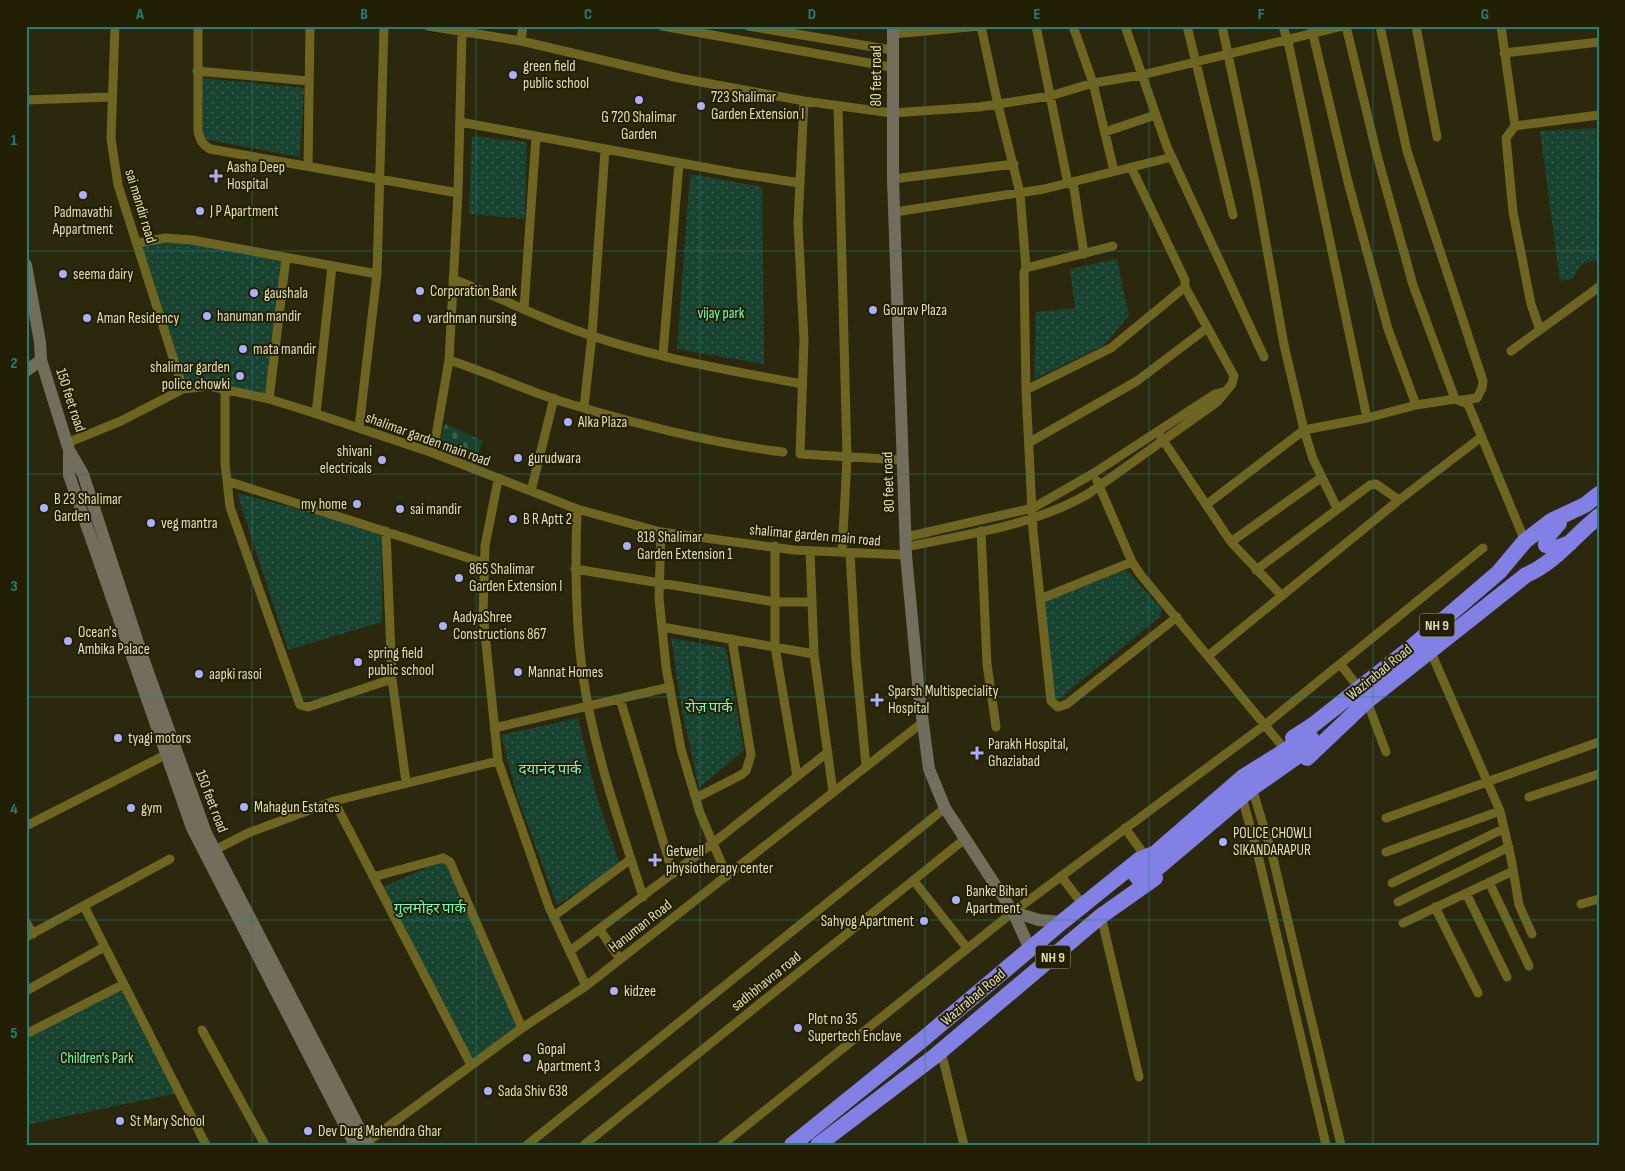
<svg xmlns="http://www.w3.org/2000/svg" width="1625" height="1171" viewBox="0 0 1625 1171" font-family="'Sofia Sans Condensed','Noto Sans Devanagari',sans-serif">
  <defs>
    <pattern id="cemetery-stones" width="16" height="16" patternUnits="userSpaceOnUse" patternTransform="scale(1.25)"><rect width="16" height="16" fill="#194331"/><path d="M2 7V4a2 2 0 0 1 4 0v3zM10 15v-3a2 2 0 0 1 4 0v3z" fill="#3a5e4d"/></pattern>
    <pattern id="park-dots" width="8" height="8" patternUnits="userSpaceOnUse" patternTransform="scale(1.25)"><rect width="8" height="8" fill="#194331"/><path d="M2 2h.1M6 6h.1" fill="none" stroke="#3a5e4d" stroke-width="1.8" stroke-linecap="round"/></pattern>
  </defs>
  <rect width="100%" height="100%" fill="#2c280d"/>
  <path fill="url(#cemetery-stones)" d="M445,424L483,441L473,466L436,452Z"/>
  <path fill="url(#park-dots)" d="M202,78L304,88L300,157L203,139Z
    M1599,128V260L1583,263L1572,279L1560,281L1540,131Z
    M472,136L527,142L525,219L469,214Z
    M690,174L762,187L764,364L677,349Z
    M165,238L286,258L269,399L234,391L183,389L138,243Z
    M1117,259L1129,316L1103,346L1034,379L1036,312L1075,308L1070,269Z
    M237,493L382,531V622L288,650Z
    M1127,570L1162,609L1160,617L1060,698L1048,699L1037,603Z
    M671,638L726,648L744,750L699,788L682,711Z
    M578,718L595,791L620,865L557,905L517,796L501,735Z
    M449,858L522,1028L471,1065L378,889Z
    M124,984L178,1093L26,1125V1035Z"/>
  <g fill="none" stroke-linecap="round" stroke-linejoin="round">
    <path stroke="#6d6521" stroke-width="9" d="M115,26L111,139L118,185L183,389
      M198,26V131C200,140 202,144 210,149L458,193
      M428,26L521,41L679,78L804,101L892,113L979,107L1050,96L1093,83L1142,75L1343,26
      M662,26L891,67
      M748,26L892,50
      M981,26L998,105L1020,193L1026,268
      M1036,26L1068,184
      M1073,26L1093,83L1114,171
      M1125,26L1167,147L1264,357
      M1187,26L1233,215
      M1222,26L1256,187L1284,345L1304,430L1313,459L1337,508
      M1283,26L1289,46L1367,418
      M1311,26L1348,182L1388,329L1416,405
      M1346,26L1377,155L1413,285L1455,399
      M1380,26L1407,151L1483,381L1482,388L1477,398L1462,400
      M1416,26L1437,137
      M1501,26L1515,126
      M893,34L980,26
      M521,41L523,26
      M1504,53L1599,42
      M197,71L309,81
      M26,100L111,97
      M804,101L798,223L804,340L800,454L903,460
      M838,106L847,458L842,553
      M460,122L735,173L800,183
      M1105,132L1155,115
      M308,165L310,26
      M893,179L1014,164
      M1073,182L1084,254
      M895,212L1044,189L1172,157
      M138,243L165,238L192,240L377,274
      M1113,246L1026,268L1024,272L1026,390L1033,531L1051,701L1058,707L1067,704L1177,617
      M453,279C490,293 525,311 562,325C638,355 722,369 802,384
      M524,309L536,136
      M1540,330L1531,304L1513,212L1506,138L1515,126L1599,115
      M1511,351L1599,287
      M663,354L679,163
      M449,360C486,372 523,389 560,401C632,423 708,443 783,452
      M225,389V463L230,507L300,705L308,707L392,679
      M1026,390L1111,348L1185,287V280L1131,167
      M269,399L286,258
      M584,407L592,335L605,150
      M316,414L332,266
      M359,428L377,274L384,26
      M1161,437L1231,542L1282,596
      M1030,442L1137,381L1207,328
      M67,443L121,421L183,389L209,386L269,399L314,413L433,453L577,509L661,532L794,550L906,555
      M433,453L449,360L458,193L462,32
      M498,480L485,546L483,614L498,761L549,907L586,986
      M227,481L484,563
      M1097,481L1132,562L1140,574L1283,747
      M531,491L554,398
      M1206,505L1304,430L1367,418L1416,405L1455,399L1468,404L1525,541
      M577,509C575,565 575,620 583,676C594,752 620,824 643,897
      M386,531L392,679L406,782
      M981,531L987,664L996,727
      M661,532L659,598L666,667L681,749L700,813L727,876
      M906,537L1033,508L1094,473L1215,394L1223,392
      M1231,542L1322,477
      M775,546V647L797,776
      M906,547C967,534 1033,526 1088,494L1217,402L1232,384L1234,376L1185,287
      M810,551L814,654L833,792
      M850,553L856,660L866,766
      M575,569L775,602H812
      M1256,570L1370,485L1376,484L1399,500
      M1040,599L1132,562
      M662,627L814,654
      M1430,650L1500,811L1511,858L1519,905L1532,934
      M1208,656L1399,500L1480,438
      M1341,665L1359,688
      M620,699L673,874
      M1367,701L1386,752
      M494,728L670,687
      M1252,788L1272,854L1341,1145
      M1242,797L1258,855L1326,1145
      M1529,797L1599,774
      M696,798L741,775L746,771L751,755L732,639
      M334,801L471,1065
      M1386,818L1599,742
      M26,826L171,752
      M1125,828L1146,857
      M211,852L248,833L334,801L498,761
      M1386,852L1500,811
      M1061,876L1083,905
      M373,877L443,858L450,862L522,1028
      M914,881L967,948
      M1489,882L1529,966
      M1392,883L1503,829
      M1466,893L1507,977
      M1398,902L1509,847
      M1581,904L1599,899
      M84,906L206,1145
      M1435,907L1478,993
      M554,916L631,859
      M1101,916L1139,1077
      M26,922L33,934
      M1403,923L1513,871
      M600,930L620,959
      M26,937L170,859
      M570,951L713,843L828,752
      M26,991L104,947
      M202,1030L265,1145
      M26,1034L124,984
      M941,1051L964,1145
      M367,1142L522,1028L586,986L923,722
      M527,1145L945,808
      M584,1145L966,838
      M722,1145L1013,912L1266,724L1483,548"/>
    <path stroke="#736d5c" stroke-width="12" d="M893,26V179L906,555L919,693L929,769L945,808L1013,912L1030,949
      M26,265L40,342L41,360L69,450L83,474L144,661L206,833L368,1145
      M26,371L41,360
      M69,452V475L192,828L355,1145
      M1013,912L1039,920L1062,922"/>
    <path stroke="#8280e5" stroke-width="16" d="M1559,523L1547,537L1546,545L1557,548L1570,543
      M1307,737L1311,738L1313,742L1309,748L1252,788L1147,877L1139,879L1135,874L1137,869L1243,777Z
      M1293,738L1313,725L1408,650L1499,572L1525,541L1551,521L1585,505L1599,494
      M1307,758L1367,701L1526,575C1556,562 1574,536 1599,516
      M792,1145L922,1040L1062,922L1139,860L1156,853
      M818,1145L935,1056L1101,916L1155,878"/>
  </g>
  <path fill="none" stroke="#248075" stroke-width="1" stroke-opacity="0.55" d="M252,26V1145M476,26V1145M700,26V1145M925,26V1145M1149,26V1145M1373,26V1145M26,251H1599M26,474H1599M26,697H1599M26,920H1599"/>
  <g fill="#acaffb" stroke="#221f04" stroke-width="2">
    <circle cx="513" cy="75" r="5"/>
    <circle cx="639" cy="100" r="5"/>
    <circle cx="701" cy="106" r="5"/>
    <path d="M213.5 168.5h5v5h5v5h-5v5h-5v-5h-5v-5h5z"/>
    <circle cx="83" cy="195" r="5"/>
    <circle cx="200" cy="211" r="5"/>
    <circle cx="63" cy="274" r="5"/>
    <circle cx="420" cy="291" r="5"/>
    <circle cx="254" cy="293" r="5"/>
    <circle cx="873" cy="310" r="5"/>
    <circle cx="207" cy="316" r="5"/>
    <circle cx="87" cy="318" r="5"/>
    <circle cx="417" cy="318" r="5"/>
    <circle cx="243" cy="349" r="5"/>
    <circle cx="240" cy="376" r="5"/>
    <circle cx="568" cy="422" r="5"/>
    <circle cx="518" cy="458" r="5"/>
    <circle cx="382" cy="460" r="5"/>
    <circle cx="357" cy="504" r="5"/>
    <circle cx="44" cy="508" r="5"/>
    <circle cx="400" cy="509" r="5"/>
    <circle cx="513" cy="519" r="5"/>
    <circle cx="151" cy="523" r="5"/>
    <circle cx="627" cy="546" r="5"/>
    <circle cx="459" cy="578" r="5"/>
    <circle cx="443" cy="626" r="5"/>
    <circle cx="68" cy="641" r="5"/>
    <circle cx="358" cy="662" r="5"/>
    <circle cx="518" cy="672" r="5"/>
    <circle cx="199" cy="674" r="5"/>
    <path d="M874.5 692.5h5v5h5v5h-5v5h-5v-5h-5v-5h5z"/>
    <circle cx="118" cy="738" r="5"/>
    <path d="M974.5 745.5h5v5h5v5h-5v5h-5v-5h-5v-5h5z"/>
    <circle cx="244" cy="807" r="5"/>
    <circle cx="131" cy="808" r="5"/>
    <circle cx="1223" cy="842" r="5"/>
    <path d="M652.5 852.5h5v5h5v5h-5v5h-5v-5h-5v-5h5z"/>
    <circle cx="956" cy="900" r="5"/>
    <circle cx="924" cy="921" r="5"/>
    <circle cx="614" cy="991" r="5"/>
    <circle cx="798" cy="1028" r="5"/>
    <circle cx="527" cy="1058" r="5"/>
    <circle cx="488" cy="1091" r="5"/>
    <circle cx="120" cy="1121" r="5"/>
    <circle cx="308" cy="1131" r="5"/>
  </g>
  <g text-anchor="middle" stroke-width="4" stroke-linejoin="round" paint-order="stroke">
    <g fill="#221f04" stroke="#aaa581" stroke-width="1">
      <rect x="1419.5" y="613.5" width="35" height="23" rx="4"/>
      <rect x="1035.5" y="945.5" width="35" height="23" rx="4"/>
    </g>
    <g font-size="14" font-weight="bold" fill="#e4dfb6">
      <text x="1437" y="630">NH 9</text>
      <text x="1053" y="962">NH 9</text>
    </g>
    <g font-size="15" fill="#e4dfb6" stroke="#221f04" text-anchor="start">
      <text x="523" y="71">green field<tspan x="523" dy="17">public school</tspan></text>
      <text x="711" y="102">723 Shalimar<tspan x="711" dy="17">Garden Extension I</tspan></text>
      <text x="639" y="122" text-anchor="middle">G 720 Shalimar<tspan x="639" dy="17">Garden</tspan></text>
      <text x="227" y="172">Aasha Deep<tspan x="227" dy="17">Hospital</tspan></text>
      <text x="210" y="216">J P Apartment</text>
      <text x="83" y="217" text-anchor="middle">Padmavathi<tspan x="83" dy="17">Appartment</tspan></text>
      <text x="73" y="279">seema dairy</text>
      <text x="430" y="296">Corporation Bank</text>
      <text x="264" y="298">gaushala</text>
      <text x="883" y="315">Gourav Plaza</text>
      <text x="217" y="321">hanuman mandir</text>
      <text x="97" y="323">Aman Residency</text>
      <text x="427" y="323">vardhman nursing</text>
      <text x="253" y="354">mata mandir</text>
      <text x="230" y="372" text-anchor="end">shalimar garden<tspan x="230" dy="17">police chowki</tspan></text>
      <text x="578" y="427">Alka Plaza</text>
      <text x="372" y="456" text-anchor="end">shivani<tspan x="372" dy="17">electricals</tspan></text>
      <text x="528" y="463">gurudwara</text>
      <text x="54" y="504">B 23 Shalimar<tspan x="54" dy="17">Garden</tspan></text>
      <text x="347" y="509" text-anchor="end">my home</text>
      <text x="410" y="514">sai mandir</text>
      <text x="523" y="524">B R Aptt 2</text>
      <text x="161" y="528">veg mantra</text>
      <text x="637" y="542">818 Shalimar<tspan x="637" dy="17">Garden Extension 1</tspan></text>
      <text x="469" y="574">865 Shalimar<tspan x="469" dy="17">Garden Extension I</tspan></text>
      <text x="453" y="622">AadyaShree<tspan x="453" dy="17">Constructions 867</tspan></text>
      <text x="78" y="637">Ocean's<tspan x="78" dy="17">Ambika Palace</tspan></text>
      <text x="368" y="658">spring field<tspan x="368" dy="17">public school</tspan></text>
      <text x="528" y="677">Mannat Homes</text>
      <text x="209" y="679">aapki rasoi</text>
      <text x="888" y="696">Sparsh Multispeciality<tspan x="888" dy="17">Hospital</tspan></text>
      <text x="128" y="743">tyagi motors</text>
      <text x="988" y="749">Parakh Hospital,<tspan x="988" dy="17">Ghaziabad</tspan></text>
      <text x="254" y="812">Mahagun Estates</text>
      <text x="141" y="813">gym</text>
      <text x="1233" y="838">POLICE CHOWLI<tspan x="1233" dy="17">SIKANDARAPUR</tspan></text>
      <text x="666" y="856">Getwell<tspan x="666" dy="17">physiotherapy center</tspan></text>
      <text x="966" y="896">Banke Bihari<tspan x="966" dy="17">Apartment</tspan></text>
      <text x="914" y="926" text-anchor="end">Sahyog Apartment</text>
      <text x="624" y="996">kidzee</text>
      <text x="808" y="1024">Plot no 35<tspan x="808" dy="17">Supertech Enclave</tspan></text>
      <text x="537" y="1054">Gopal<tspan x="537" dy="17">Apartment 3</tspan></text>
      <text x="498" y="1096">Sada Shiv 638</text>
      <text x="130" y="1126">St Mary School</text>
      <text x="318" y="1136">Dev Durg Mahendra Ghar</text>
    </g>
    <g font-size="15" fill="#e4dfb6" stroke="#221f04">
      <text transform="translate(876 76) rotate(-90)" y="5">80 feet road</text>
      <text transform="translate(141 206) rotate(73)" y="5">sai mandir road</text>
      <text transform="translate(71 400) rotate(72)" y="5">150 feet road</text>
      <text transform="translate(428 439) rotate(20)" y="5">shalimar garden main road</text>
      <text transform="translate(888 482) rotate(-92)" y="5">80 feet road</text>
      <text transform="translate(815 535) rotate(5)" y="5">shalimar garden main road</text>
      <text transform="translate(1379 672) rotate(-39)" y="5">Wazirabad Road</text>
      <text transform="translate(212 801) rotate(69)" y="5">150 feet road</text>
      <text transform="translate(640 926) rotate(-38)" y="5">Hanuman Road</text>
      <text transform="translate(766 981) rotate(-39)" y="5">sadhbhavna road</text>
      <text transform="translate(973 997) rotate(-40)" y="5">Wazirabad Road</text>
    </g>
    <g font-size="15" fill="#75f9be" stroke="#221f04">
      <text x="721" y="318">vijay park</text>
      <text x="709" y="712">रोज़ पार्क</text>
      <text x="550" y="774">दयानंद पार्क</text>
      <text x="430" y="913">गुलमोहर पार्क</text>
      <text x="97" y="1063">Children's Park</text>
    </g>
  </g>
  <rect width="1625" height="1171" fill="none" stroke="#221f04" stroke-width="55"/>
  <rect x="28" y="28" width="1570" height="1116" fill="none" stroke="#248075" stroke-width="2"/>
  <g font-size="16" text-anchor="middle" font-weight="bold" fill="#248075">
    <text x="140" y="19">A</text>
    <text x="364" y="19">B</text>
    <text x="588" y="19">C</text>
    <text x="812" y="19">D</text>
    <text x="1037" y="19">E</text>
    <text x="1261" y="19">F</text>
    <text x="1485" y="19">G</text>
    <text x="14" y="145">1</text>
    <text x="14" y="368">2</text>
    <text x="14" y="591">3</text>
    <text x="14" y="814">4</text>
    <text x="14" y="1038">5</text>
  </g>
</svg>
